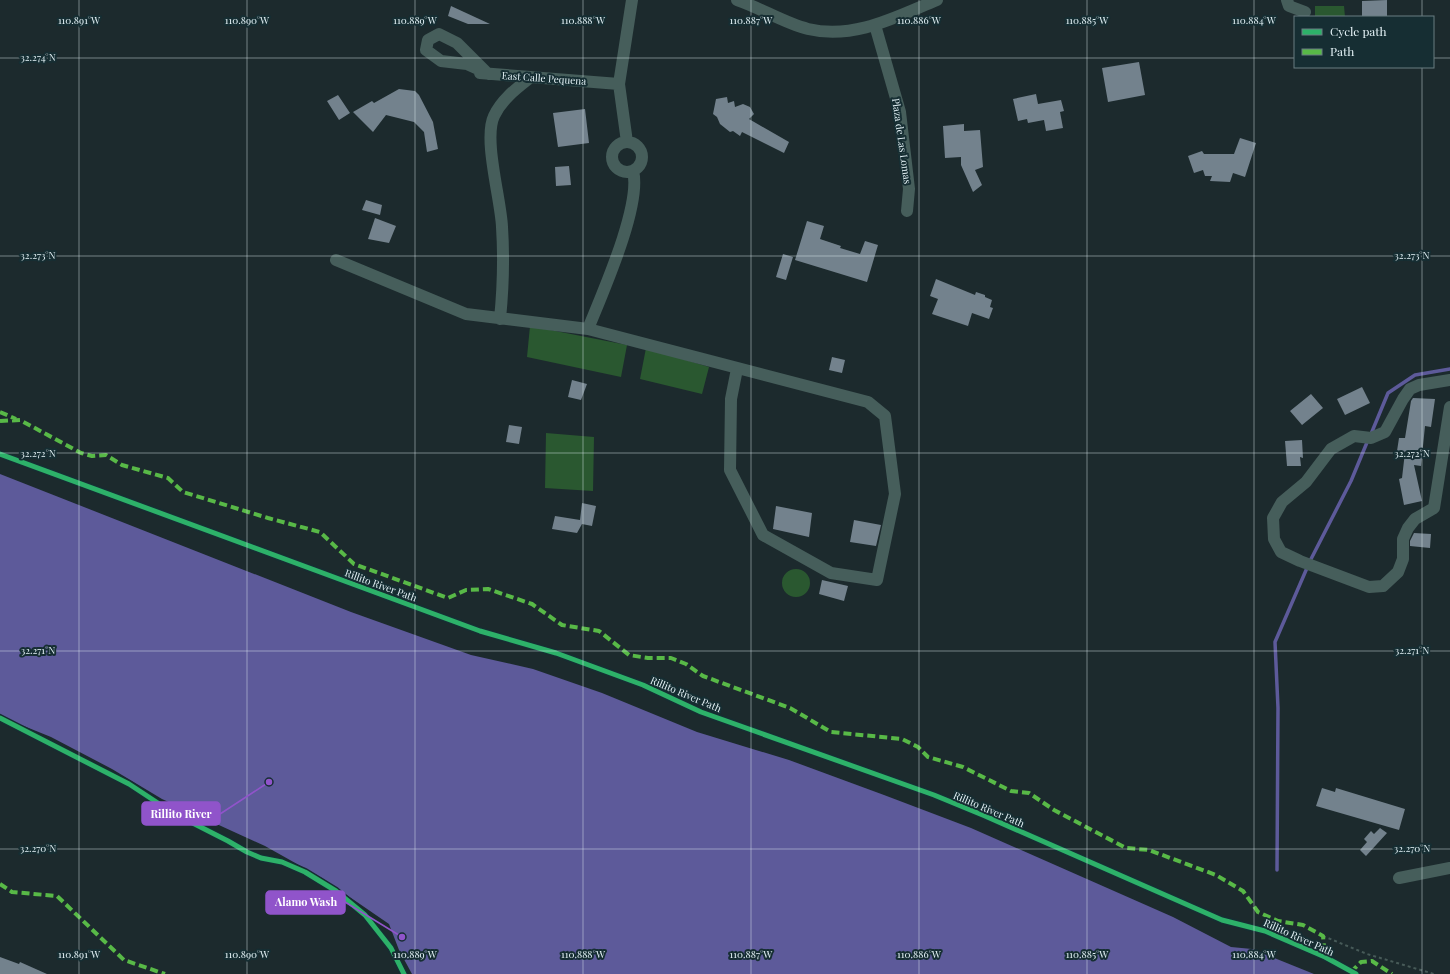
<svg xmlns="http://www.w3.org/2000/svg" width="1450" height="974" viewBox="0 0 1450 974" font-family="'Playfair Display',serif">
  <rect width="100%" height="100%" fill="#1c2a2d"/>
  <path fill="#2a5830" d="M1315,6H1344L1345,17H1315Z
    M530,326L627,345L621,377L527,357Z
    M646,348L709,367L702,394L640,379Z
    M546,433L594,437L593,491L545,488Z
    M782 583a14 14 0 1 1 28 0a14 14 0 1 1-28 0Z"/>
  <path fill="#5d5a9a" d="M0,474L351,612L471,655L533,669L602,693L697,732L789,760L884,795L971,828L1173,917L1231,947L1252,949L1314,974H412L399,950L389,924L322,878L265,846L162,799L112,769L51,737L4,718L0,714Z"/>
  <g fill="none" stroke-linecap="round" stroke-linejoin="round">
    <path stroke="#5d5a9a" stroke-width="3.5" d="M1371,434L1388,393L1415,375L1450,369
      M1277,870L1278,708L1275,642L1310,561L1351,481L1368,440"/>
  </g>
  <path fill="#73828d" d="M1387,0V17H1362V1Z
    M451,6L490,24H468L448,16Z
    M1139,62L1145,95L1108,102L1102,68Z
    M399,89L415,91L419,95L433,122L438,149L427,152L424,132L414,122L386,115L373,132L353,112L372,101L374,103Z
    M1036,94L1038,104L1061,100L1064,111L1060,112L1063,128L1046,131L1044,120L1028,123L1027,119L1018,121L1013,99Z
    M338,95L350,113L339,120L327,101Z
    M727,97L728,103L734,101L735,107L743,104L750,107L754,114L749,119L789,142L784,153L742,132L740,136L733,131L730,132L720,124L717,117L713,114L716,99Z
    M585,109L589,143L558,147L553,113Z
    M964,124V131L980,130L983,167L975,170L982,185L973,192L961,165V157L945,158L943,126Z
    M1240,138L1256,143L1245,177L1233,173L1230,182L1210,181L1212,176H1205L1203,170L1194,173L1188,156L1202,151L1204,154H1234Z
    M569,166L571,185L556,186L555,167Z
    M366,200L382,205L380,215L362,210Z
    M375,218L396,226L389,243L368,239Z
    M807,221L824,226L820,239L841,246L840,248L860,254L865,241L878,245L867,282L795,260Z
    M783,254L793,257L786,280L776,277Z
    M936,279L975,295L976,292L985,295V297L992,300L990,307L993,308L989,319L972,313L968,326L932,314L938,299L930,296Z
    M832,357L845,360L842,373L829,370Z
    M572,380L587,384L581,400L568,397Z
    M1362,387L1370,403L1345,415L1337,399Z
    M1311,394L1323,408L1302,425L1290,411Z
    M1413,398L1435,399L1431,427L1425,426L1421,466L1414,465L1422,501L1404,505L1399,479L1402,478L1405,452L1397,451L1399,438H1405L1411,401Z
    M509,425L522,427L519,444L506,442Z
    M1302,440L1303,458L1300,457L1301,466H1287L1285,441Z
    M582,503L596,506L592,526L582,524L577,533L552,529L555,516L580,520Z
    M776,506L812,513L809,537L773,529Z
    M854,520L881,525L876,546L850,542Z
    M1414,533L1431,534L1430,548L1410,546V541Z
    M822,580L848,586L844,601L819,594Z
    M1322,788L1335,792L1336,788L1405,809L1399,830L1316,806Z
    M1380,828L1387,833L1366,856L1360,850L1367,842L1364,839L1371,831L1374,834Z
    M0,957L19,964L20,962L47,974H0Z"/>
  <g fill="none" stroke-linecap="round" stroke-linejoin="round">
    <path stroke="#475a58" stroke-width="2" stroke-dasharray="3 3" stroke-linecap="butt" d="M1323,936L1367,954L1434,974"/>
    <path stroke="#465e5b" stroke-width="12" d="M737,0C761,8 784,23 808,29C854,40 896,17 937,0
      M1287,0L1289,6L1305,12
      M875,25L900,112L909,189L907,211
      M480,73L619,84
      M487,73L467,64L441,61L426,50L428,40L439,34L457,43L488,74
      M612 157a15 15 0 1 1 30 0a15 15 0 1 1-30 0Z
      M627,142L619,84L632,0
      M336,260L466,314L588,329L868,402L885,416L895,494L877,580L831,573L763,535L730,470L731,399L737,369
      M500,319C503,289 504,258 502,227C501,200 483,139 494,116C502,99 517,88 531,77
      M588,329C602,294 642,205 633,171
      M1450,380L1419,385L1410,389L1403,399L1385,432L1371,438L1354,436L1331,449L1306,482L1282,502L1273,518L1274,539L1281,552L1300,561L1369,587L1383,586L1398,572L1403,559V539L1408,528L1415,519L1434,508L1450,407
      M1399,878L1450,868"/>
    <path stroke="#58b947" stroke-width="4" stroke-dasharray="8 4" stroke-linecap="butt" d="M0,412L16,419
      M0,421L20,420L81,453L92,456L106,455L122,465L168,478L183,492L268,518L320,532L354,564L448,598L466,590L488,589L532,604L562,625L599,631L629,655L648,658H671L686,664L703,676L790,708L831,732L902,739L918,747L928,757L963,767L1011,791L1029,793L1054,810L1126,848L1149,850L1216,875L1243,891L1258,912L1278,921L1303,925L1323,936L1325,957
      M0,884L12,892L57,896L124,960L165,974
      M1351,972L1361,962L1372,961L1392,974"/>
    <g stroke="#162e33" stroke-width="8">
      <path id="cycleway" d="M0,454L480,631L556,653L643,685L701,712L934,795L985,816L1222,920L1265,931L1325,957L1356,974
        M0,718L129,784L173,813L228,841L247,852L261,858L282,862L305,872L336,891L365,915L391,948L404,974"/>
    </g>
    <use href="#cycleway" stroke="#2db169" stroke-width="5"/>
  </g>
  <path fill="none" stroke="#e4f2f6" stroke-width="1" stroke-opacity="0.45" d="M79,0V974M247,0V974M415,0V974M583,0V974M751,0V974M919,0V974M1087,0V974M1254,0V974M1422,0V17M0,58H1295M1433,58H1450M1422,67V974M0,256H1450M0,453H1450M0,651H1450M0,849H1450"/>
  <g text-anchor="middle" stroke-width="4" stroke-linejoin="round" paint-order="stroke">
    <g font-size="10" fill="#e4f2f6" stroke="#162e33">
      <text transform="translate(544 78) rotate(4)" y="4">East Calle Pequena</text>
      <text transform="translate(902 141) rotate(82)" y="4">Plaza de Las Lomas</text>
      <text transform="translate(381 585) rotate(20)" y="4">Rillito River Path</text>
      <text transform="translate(686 694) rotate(23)" y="4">Rillito River Path</text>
      <text transform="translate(989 809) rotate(23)" y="4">Rillito River Path</text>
      <text transform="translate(1299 937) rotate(24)" y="4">Rillito River Path</text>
    </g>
  </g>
  <g font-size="10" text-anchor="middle" fill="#e4f2f6" stroke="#162e33" stroke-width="4" stroke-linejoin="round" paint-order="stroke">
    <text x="79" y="24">110.891°W</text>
    <text x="247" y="24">110.890°W</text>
    <text x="415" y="24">110.889°W</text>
    <text x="583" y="24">110.888°W</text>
    <text x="751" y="24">110.887°W</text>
    <text x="919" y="24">110.886°W</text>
    <text x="1087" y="24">110.885°W</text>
    <text x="1254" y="24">110.884°W</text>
    <text x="38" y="61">32.274°N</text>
    <text x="38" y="259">32.273°N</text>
    <text x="1412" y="259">32.273°N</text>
    <text x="38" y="457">32.272°N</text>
    <text x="1412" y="457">32.272°N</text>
    <text x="38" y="654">32.271°N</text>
    <text x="1412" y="654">32.271°N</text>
    <text x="38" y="852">32.270°N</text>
    <text x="1412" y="852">32.270°N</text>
    <text x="79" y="958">110.891°W</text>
    <text x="247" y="958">110.890°W</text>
    <text x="415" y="958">110.889°W</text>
    <text x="583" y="958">110.888°W</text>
    <text x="751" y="958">110.887°W</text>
    <text x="919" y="958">110.886°W</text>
    <text x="1087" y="958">110.885°W</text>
    <text x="1254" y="958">110.884°W</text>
  </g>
  <path fill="none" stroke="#9054ca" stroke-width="1.5" d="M269 782L220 814M402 937L345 902"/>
  <g fill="#9054ca" stroke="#162e33" stroke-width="1.5">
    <circle cx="269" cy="782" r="4"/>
    <circle cx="402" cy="937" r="4"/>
  </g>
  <g fill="#9054ca" stroke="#9054ca" stroke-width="1.5">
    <rect x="142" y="802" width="78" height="23" rx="4"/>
    <rect x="266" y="891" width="79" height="23" rx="4"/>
  </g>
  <g font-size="11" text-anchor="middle" font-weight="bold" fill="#fff">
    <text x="181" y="818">Rillito River</text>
    <text x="306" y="906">Alamo Wash</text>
  </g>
  <rect x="1294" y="16" width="140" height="52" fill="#162e33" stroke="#687c81"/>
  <rect x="1302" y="29" width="20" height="6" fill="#2db169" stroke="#687c81"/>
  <text x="1330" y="36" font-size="12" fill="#e4f2f6">Cycle path</text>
  <rect x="1302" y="49" width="20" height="6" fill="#58b947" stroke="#687c81"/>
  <text x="1330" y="56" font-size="12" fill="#e4f2f6">Path</text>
</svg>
